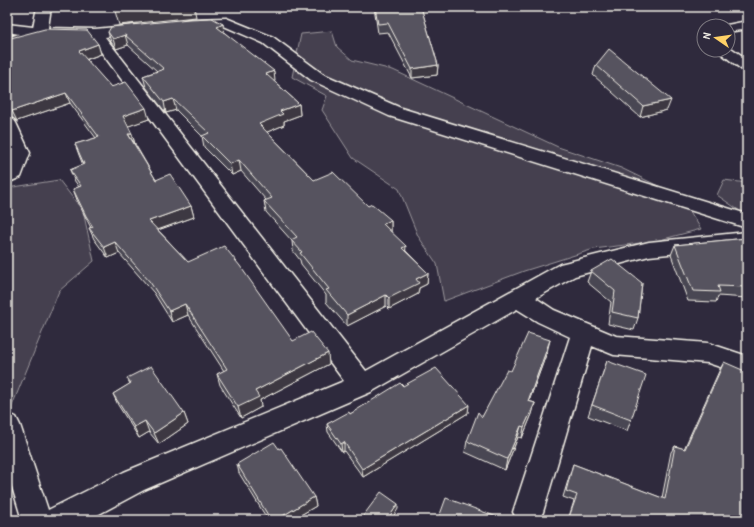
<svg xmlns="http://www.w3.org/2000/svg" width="754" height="527" viewBox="0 0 754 527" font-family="'Patrick Hand',sans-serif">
  <rect width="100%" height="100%" fill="#2f2a3d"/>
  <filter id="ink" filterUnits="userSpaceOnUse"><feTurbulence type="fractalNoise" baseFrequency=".025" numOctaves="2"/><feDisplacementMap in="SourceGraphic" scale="8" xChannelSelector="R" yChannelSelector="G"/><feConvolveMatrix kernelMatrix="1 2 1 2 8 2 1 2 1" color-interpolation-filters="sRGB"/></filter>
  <g filter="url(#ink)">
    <path fill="#454050" stroke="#9c989c" d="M332,31L337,47L352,60L393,70L558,147L621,168L681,197L701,229L656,241L594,249L524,271L444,301L437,264L418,236L399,189L353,158L322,110L327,96L292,77L301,34Z
      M59,180L83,211L94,261L59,291L7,418V188Z
      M724,180L747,183V216L717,195Z"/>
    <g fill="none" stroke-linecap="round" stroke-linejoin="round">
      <g stroke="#f4f1e8" stroke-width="3">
        <path id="street" d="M37,7H51L48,28L95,29L137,25L142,26L144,29L142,32L105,37L366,371L560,264L649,242L747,232V246L649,256L575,276L536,298L554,310L616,336L708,343L747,356V376L708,363L614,355L592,346L543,512L539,520H517L513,512L570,337L538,322L517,309L371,392L144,490L88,520H22L7,470V413L16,417L20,425L48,510L124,472L344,381L91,38L41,37L7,48V38L19,34L7,32V24L33,27Z
          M226,18L273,37L323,74L401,108L747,214V228L389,116L311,80L263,43L224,26L189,27L184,26L182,23L184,20L189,19Z
          M747,21V29L728,32V26H722Z
          M728,46L747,59V71L741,69L717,50H728Z
          M7,118L13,119L16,123L30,153L21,177L7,183V166L12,153L7,143Z"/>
      </g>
      <use href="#street" fill="#2f2a3d" fill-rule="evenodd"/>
    </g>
    <path fill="#4a4752" stroke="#f4f1e8" d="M374,7H421L438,65L437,75L412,78L388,32L378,33Z
      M223,24L224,32L275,81H274L299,104L300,115L284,121V125L267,132L314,180L368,206L391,220V232L406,251L428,273L427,284L419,288L418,294L389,309L386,306L347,326L326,302V295L301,264L300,260L293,251L292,241L266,212L264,201L266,200L241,171L232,175L204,147L202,136L176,110L166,113L146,87L143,76L157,71L128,45L116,49L111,42L108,32Z
      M7,39L98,44L101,54L86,60L111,87L149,119L128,126L132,134L135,144L156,180L191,206L194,217L158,230L188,262L293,341L329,364L260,400L261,407L241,418L220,385L217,374L224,371L188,315L172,322L154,293L119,253L108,258L94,239L89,228H91L77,200L73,189L79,187L74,180L70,170L83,165L79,155L75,144L96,138L70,103L17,121L13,118L7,117Z
      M596,65L667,110L640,117L593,75Z
      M747,238V298L718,296L716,302L688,301L671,255L675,245Z
      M591,271L642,283L638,318L634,330L608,324L611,302L587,282Z
      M547,352L529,401L535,403L532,414L522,438L518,437L505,470L465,452L467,441L511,371Z
      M607,361L631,420L627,431L588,416Z
      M724,362L747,520H568L574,501L563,497L573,464L662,498L671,452L675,446L684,449L720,369Z
      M127,378L184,413L188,424L159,444L149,432L139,438L118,405L113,394L130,384Z
      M403,386L468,413L363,477L344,451L342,452L328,432L327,424L350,414Z
      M237,464L314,497L316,506L292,520H268L239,473Z"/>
    <path fill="#3c3942" stroke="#f4f1e8" d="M160,7H194L196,17L119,25L115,11Z
      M223,24L224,34L217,27Z
      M125,35L128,45L116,49L113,39Z
      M98,44L101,54L82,61L79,51Z
      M438,65L437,75L412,78V69Z
      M274,71L275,81L267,84L266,74Z
      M66,93L70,103L17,121L12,111Z
      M173,99L176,110L166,113L164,102Z
      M671,100L667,110L640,117L643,106Z
      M299,104L300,115L284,121V125L260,135L259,124L280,111Z
      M146,108L149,119L126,127L123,116Z
      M128,134H132L135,144Z
      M239,160L241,171L232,175L230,164Z
      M191,206L194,217L152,232L149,221Z
      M391,220V232L383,224Z
      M115,242L119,253L108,258L104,247Z
      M406,246L405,257L402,248Z
      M428,273L427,284L419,288L418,294L389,309V298L416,279Z
      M386,295V306L347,326V315Z
      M185,304L188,315L172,322L169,311Z
      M550,340L547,352L525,412L528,401Z
      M328,353L329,364L260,400L261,407L241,418L238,407L255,391Z
      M535,403L532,414L522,438L524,427Z
      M469,405L468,413L363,477L362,469Z
      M184,413L188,424L159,444L154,433Z
      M145,421L149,432L139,438L134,427Z
      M521,426L518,437L505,470L507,459Z
      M344,442V451L342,452L341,444Z
      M314,497L316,506L292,520H276Z
      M398,504V509L391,520H387Z"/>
    <path fill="#56525f" stroke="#f4f1e8" d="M117,7H160L115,11Z
      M375,7H421L438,65L412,69L388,23L378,24Z
      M212,18L223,24L217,27L274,71L266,74L299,104L280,111L283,114L259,124L314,180L333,172L368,206L372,204L391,220L383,224L406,246L402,248L428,273L416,279L419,283L389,298L386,295L347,315L326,290L329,289L300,253L302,252L291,240L297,237L264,201L272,198L239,160L230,164L202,136L209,133L173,99L164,102L143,76L164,69L125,35L113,39L108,32L111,27L189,19Z
      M45,29L87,30L98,44L79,51L111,87L126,82L146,108L123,116L132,134H128L156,180L170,174L191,206L149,221L188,262L224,246L240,266L293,341L311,332L328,353L255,391L259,397L238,407L217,374L227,369L185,304L169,311L150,282L115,242L104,247L89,228L93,227L86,216L73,189L81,186L70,170L84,164L75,144L99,137L66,93L12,111L9,107H7V39Z
      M609,49L671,100L643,106L596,65Z
      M747,238V287L718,286L720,292L693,291L675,245Z
      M612,259L642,283L638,318L612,312L615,291L591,271Z
      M528,333L550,340L528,401L535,403L524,427L521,426L507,459L467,441L478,412L482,417L507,370L511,371Z
      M607,361L646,375L631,420L592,405Z
      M724,362L747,372V520H568L577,495L566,491L573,464L665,499L675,446L685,449Z
      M151,366L184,413L154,433L145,421L134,427L113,394L131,383L127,378Z
      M436,368L469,405L362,469L344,442L341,444L327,424L349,412L350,414L400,383L403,386Z
      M274,442L279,449L281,448L314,497L276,520H271L237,464Z
      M381,492L398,504L387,520H360Z
      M446,498L505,520H438Z"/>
  </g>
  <rect width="754" height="527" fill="none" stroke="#2f2a3d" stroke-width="24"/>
  <rect x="12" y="12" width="730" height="503" fill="none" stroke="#f4f1e8" stroke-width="1.5" filter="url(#ink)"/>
  <g transform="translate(716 38) rotate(283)"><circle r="19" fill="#2f2a3d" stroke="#7e7a81"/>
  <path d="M0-3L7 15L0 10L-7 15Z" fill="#ffd166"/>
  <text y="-6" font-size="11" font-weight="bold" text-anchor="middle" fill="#f4f1e8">N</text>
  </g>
</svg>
